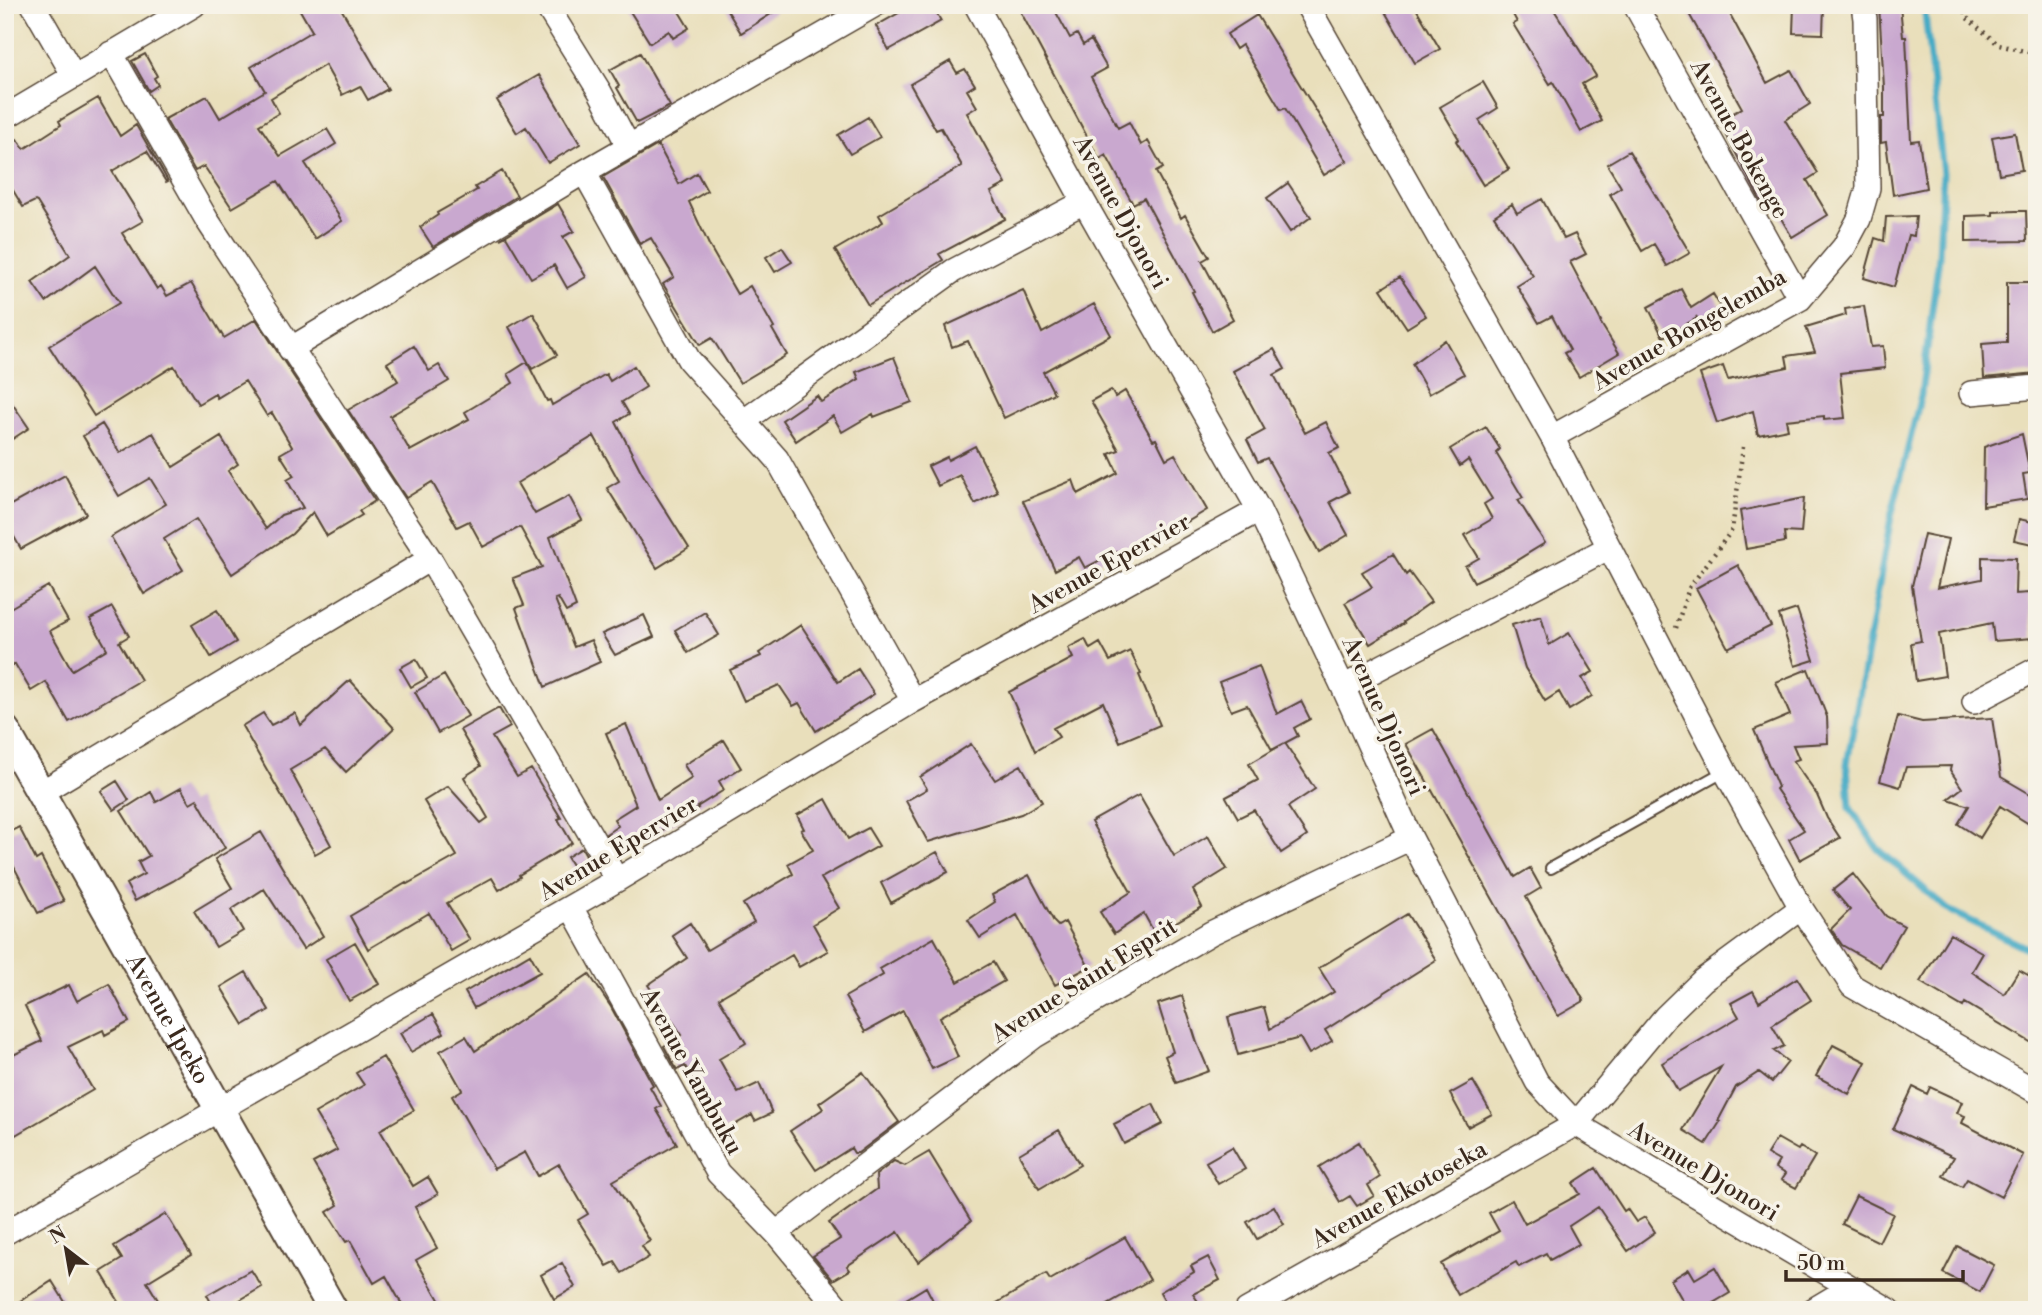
<svg xmlns="http://www.w3.org/2000/svg" width="2042" height="1315" viewBox="0 0 2042 1315" font-family="'Libre Bodoni',serif">
  <rect width="100%" height="100%" fill="#f7f3e8"/>
  <filter id="ink" filterUnits="userSpaceOnUse"><feTurbulence type="fractalNoise" baseFrequency=".0143" numOctaves="2"/><feDisplacementMap in="SourceGraphic" scale="14" xChannelSelector="R" yChannelSelector="G"/><feConvolveMatrix kernelMatrix="1 2 1 2 8 2 1 2 1" color-interpolation-filters="sRGB"/></filter>
  <filter id="wash" filterUnits="userSpaceOnUse"><feTurbulence type="fractalNoise" baseFrequency=".00686" numOctaves="4" result="noise"/><feDisplacementMap in="SourceGraphic" scale="28" xChannelSelector="R" yChannelSelector="G"/><feGaussianBlur stdDeviation="1.57" result="paint"/><feColorMatrix in="noise" values="0 0 0 0 0 0 0 0 0 0 0 0 0 0 0 0 0 1.4 0 .05"/><feComposite in="paint" operator="in"/></filter>
  <g filter="url(#wash)">
    <rect width="100%" height="100%" fill="#e9dfbb"/>
    <g fill="none" stroke-linecap="round" stroke-linejoin="round">
      <path stroke="#45aac5" stroke-width="7" d="M1924,5L1943,173L1939,257L1921,395L1891,517L1847,764L1850,808L1878,849L1948,910L2037,953"/>
    </g>
    <g id="blocks">
      <path fill="#c9a8cf" d="M297,5H339L388,89L368,100L360,86L342,95L325,65L271,98L279,113L259,125L280,156L327,129L336,144L305,163L342,221L315,239L278,181L232,208L204,166L195,171L165,119L207,96L220,118L265,91L251,67L312,31Z
        M626,5H675L689,28L673,38L669,31L650,43Z
        M724,5H785L741,33Z
        M913,5H932L941,21L889,50L876,26Z
        M1017,5H1052L1070,38L1077,34L1083,45L1091,40L1107,68L1091,77L1118,128L1129,122L1141,145L1148,141L1163,168L1156,172L1181,218L1185,215L1209,257L1202,261L1233,319L1212,331L1192,292L1194,291L1144,198L1133,204L1106,155L1099,159Z
        M1381,5H1414L1440,49L1415,63Z
        M1508,5H1551L1596,76L1582,84L1602,121L1581,132L1553,82L1550,84L1513,24L1517,22Z
        M1684,5H1725L1767,83L1791,70L1810,104L1785,120L1818,173L1807,180L1828,215L1792,237L1772,203L1764,207L1719,121L1742,108Z
        M1794,5H1824L1823,34L1793,33Z
        M1879,5H1900L1903,37H1906L1911,141L1919,140L1926,188L1893,195L1886,142L1881,143V117H1884V87Z
        M1257,15L1347,161L1324,175L1285,108L1281,110L1242,45L1236,49L1227,34Z
        M640,53L670,106L637,123L617,88L619,86L610,70Z
        M145,54L157,76L154,78L158,85L149,91L132,61Z
        M950,61L957,73L965,69L975,85L967,90L977,107L967,113L1006,184L991,192L1005,219L939,254L943,260L868,305L835,250L883,222L879,215L962,166L941,128L936,130L910,84Z
        M539,75L580,144L548,163L526,127L517,133L497,100Z
        M1483,82L1498,108L1479,120L1509,169L1483,185L1456,141L1459,139L1440,107Z
        M98,98L120,136L136,125L168,181L166,182L147,151L112,171L143,221L122,233L157,289L161,286L167,296L191,283L224,338L256,319L375,501L359,511L362,515L327,536L313,512L292,534L232,574L196,519L164,539L183,570L144,594L111,537L166,504L150,478L119,496L83,436L102,424L120,453L153,433L173,467L221,437L238,464L228,471L266,529L281,515L303,508L287,480L294,476L280,454L292,447L272,413L267,416L245,381L217,398L215,394L198,404L174,366L94,416L49,346L119,303L95,266L46,302L32,282L70,255L37,202L35,201L23,207L5,177V146L17,139L24,149L61,125L59,121Z
        M868,117L880,137L850,154L838,135Z
        M2015,133L2022,170L1999,174L1992,137Z
        M658,145L679,184L697,173L707,191L689,202L710,247L737,294L750,286L774,328L772,329L787,355L740,383L712,338L700,345L663,284L674,277L651,238L640,244L603,177Z
        M1629,151L1690,253L1667,266L1654,244L1642,251L1610,194L1621,187L1607,164Z
        M502,171L517,196L433,247L420,227L438,215L437,213L477,190L475,187Z
        M1288,183L1311,217L1290,232L1267,198Z
        M1542,199L1564,239L1575,234L1586,254L1570,262L1601,321L1600,322L1619,353L1579,377L1564,353L1570,350L1552,316L1539,323L1517,286L1533,276L1494,216L1512,204L1517,213Z
        M558,204L574,231L563,237L586,277L567,288L554,265L531,278L506,236L500,239Z
        M2016,211H2026L2027,241L1966,242V216L1993,215V212Z
        M1916,216L1914,236L1908,235L1894,287L1864,278L1875,238L1884,241L1886,217Z
        M782,247L792,262L775,272L766,257Z
        M1400,277L1426,316L1407,328L1381,289Z
        M2007,282H2037V373L1984,378L1982,344L2007,342Z
        M1681,289L1691,308L1713,294L1727,317L1705,331L1696,316L1697,318L1663,337L1648,307Z
        M1023,290L1042,333L1094,304L1111,335L1043,372L1054,393L1004,418L968,341L952,347L945,326Z
        M1864,306L1871,347L1883,346L1885,368L1840,373L1845,418L1824,420V416L1786,420L1788,429L1758,435L1753,411L1717,423L1700,374L1723,366L1728,380L1788,367L1786,356L1815,352L1806,327L1846,315L1845,309Z
        M533,313L557,355L532,369L509,327Z
        M1445,340L1464,374L1429,394L1412,364Z
        M414,346L429,371L439,365L449,381L390,416L410,451L469,419L465,412L513,383L508,374L527,362L547,401L550,400L552,405L606,374L610,381L634,366L646,387L622,402L629,414L616,422L642,473L689,548L657,568L607,488L619,481L594,436L517,483L535,514L569,496L582,520L550,537L576,607L566,612L558,598L555,599L574,647L591,640L600,662L545,687L516,608L524,605L513,578L542,567L520,527L483,547L469,521L457,527L432,482L406,498L348,410L398,381L387,363Z
        M1274,349L1285,369L1274,375L1305,433L1326,422L1339,448L1329,453L1349,492L1330,502L1348,535L1319,552L1267,458L1258,462L1247,440L1265,430L1233,371Z
        M894,357L912,402L874,417L873,414L842,432L833,416L796,441L782,420L817,396L821,402L859,379L856,372Z
        M1111,390L1115,397L1125,391L1153,440L1156,439L1166,459L1175,454L1207,510L1184,524L1186,529L1120,560L1116,552L1085,568L1079,557L1055,570L1023,501L1073,480L1078,494L1118,473L1109,454L1119,450L1091,401Z
        M5,393L29,428L5,444Z
        M1486,427L1500,449L1496,453L1523,498L1518,500L1545,543L1509,565L1474,582L1465,566L1479,558L1465,535L1492,519L1484,504L1492,499L1468,460L1460,466L1450,449Z
        M2022,434L2030,473L2023,474L2027,499L1983,506L1984,447Z
        M975,446L998,492L975,504L960,475L938,486L928,466L947,457L948,460Z
        M65,475L86,514L21,549L5,521V508Z
        M1804,498L1801,533L1784,532L1785,542L1746,549L1740,511Z
        M2019,519L2037,523V545L2014,540Z
        M1924,534L1948,539L1937,588L1982,579V557L2016,558L2015,594L2029,593L2033,638L1994,641L1992,623L1939,634L1945,676L1916,681L1911,643L1921,641L1912,586Z
        M1393,554L1406,575L1409,572L1431,602L1403,622L1404,623L1370,644L1345,603L1372,587L1362,572Z
        M1738,565L1771,626L1728,648L1696,588Z
        M48,586L68,621L50,631L72,670L107,649L90,619L112,607L129,636L119,642L141,680L69,722L46,682L31,691L15,664L11,667L5,656V611Z
        M1797,609L1814,660L1795,666L1779,615Z
        M217,610L236,642L211,657L192,625Z
        M705,612L719,635L688,653L675,630Z
        M644,615L654,637L615,655L602,634Z
        M1541,616L1549,645L1569,633L1593,672L1582,678L1592,696L1569,710L1559,692L1545,701L1525,668L1512,625Z
        M801,625L838,682L858,669L874,694L816,731L799,703L793,706L779,685L744,701L730,670L761,656L759,653Z
        M1085,639L1090,649L1100,643L1110,661L1130,651L1141,674L1139,675L1160,725L1120,742L1103,702L1053,728L1059,737L1035,751L1009,692L1073,658L1068,648Z
        M416,659L427,678L411,687L400,668Z
        M1259,666L1277,714L1301,701L1310,719L1294,728L1298,736L1272,750L1247,705L1231,711L1219,682Z
        M1808,669L1827,717L1828,743L1793,745L1799,759L1793,761L1817,795L1827,818L1840,838L1800,860L1789,839L1804,830L1776,789L1778,787L1754,730L1790,715L1776,682Z
        M444,675L468,716L438,733L415,692Z
        M350,680L394,728L346,772L325,749L290,770L331,845L315,854L242,726L263,713L271,725L295,713L301,725Z
        M499,708L510,727L492,737L517,777L531,769L561,818L558,819L572,843L519,875L520,877L499,890L492,878L447,903L470,940L451,951L429,913L368,949L350,916L406,883L407,884L457,856L424,801L448,786L481,823L488,818L464,777L481,766L460,730Z
        M1898,716L1922,722L1992,718L2001,777L2037,798V829L2000,806L1980,838L1958,824L1969,806L1948,799L1962,788L1950,770L1951,766L1906,767L1900,787L1880,781Z
        M626,724L658,800L692,778L684,765L724,740L741,768L719,781L724,790L697,807L698,808L632,849L628,842L615,849L606,834L618,826L614,819L636,805L606,733Z
        M1433,729L1515,877L1530,868L1541,888L1526,897L1584,1001L1558,1016L1406,744Z
        M1285,743L1315,789L1288,807L1307,836L1281,853L1254,810L1238,818L1226,797L1258,780L1249,764Z
        M971,744L995,780L1021,765L1042,802L1021,814L928,842L906,801L927,789L920,777Z
        M117,781L129,800L114,810L101,791Z
        M181,788L190,803L197,799L225,848L173,881L135,901L126,884L144,874L138,862L149,856L121,811L151,792L156,802Z
        M1139,795L1174,856L1208,836L1227,869L1193,890L1202,907L1155,934L1144,914L1114,934L1100,912L1131,892L1091,822Z
        M826,799L848,839L868,828L879,846L821,878L839,908L813,924L828,951L799,967L792,955L719,998L746,1043L719,1059L738,1093L759,1083L772,1113L755,1121L752,1115L724,1131L685,1066L677,1070L664,1046L682,1035L648,985L687,958L672,935L690,923L707,950L754,922L743,904L793,874L788,864L813,850L801,830L804,829L797,815Z
        M19,827L36,860L41,857L64,901L38,913L11,861L5,864V834Z
        M261,832L323,936L303,949L264,889L231,910L243,931L216,947L194,911L232,888L215,859Z
        M582,848L591,864L577,873L567,857Z
        M937,852L948,872L891,903L881,883Z
        M1853,874L1886,916L1904,926L1880,967L1842,945L1831,929L1850,910L1833,890Z
        M1029,875L1054,922L1058,926L1065,922L1089,967L1055,985L1017,915L980,938L968,920L995,902L992,895Z
        M1407,914L1436,960L1325,1030L1332,1041L1309,1054L1300,1038L1238,1055L1228,1017L1264,1007L1270,1029L1334,992L1319,968Z
        M1950,934L1983,953L1972,972L2004,994L2019,970L2037,980V1046L1965,1003L1963,1007L1920,982Z
        M934,938L958,982L993,962L1004,981L940,1017L958,1057L932,1069L903,1011L865,1032L845,997L883,975L880,969Z
        M355,942L379,984L349,1001L326,959Z
        M530,954L540,972L474,1008L465,992Z
        M246,972L269,1010L244,1025L221,987Z
        M589,974L611,1007L653,1085L650,1087L661,1106L656,1109L677,1144L613,1181L650,1241L642,1246L649,1257L622,1273L615,1262L607,1266L578,1220L588,1214L559,1164L538,1176L525,1152L494,1169L452,1096L462,1090L440,1051L466,1036L475,1051Z
        M1797,978L1811,1000L1772,1025L1784,1046L1774,1051L1788,1062L1772,1082L1759,1072L1736,1087L1718,1121L1720,1122L1706,1144L1683,1130L1721,1067L1678,1091L1662,1063L1739,1017L1731,1003L1753,991L1759,1002Z
        M109,984L129,1022L105,1035L103,1030L68,1047L93,1090L5,1141V1059L42,1041L25,1006L69,985L77,1001Z
        M1182,996L1197,1043L1209,1071L1176,1083L1165,1056L1173,1052L1158,1004Z
        M433,1014L444,1033L411,1052L400,1033Z
        M1833,1045L1866,1062L1849,1094L1816,1076Z
        M383,1057L414,1110L380,1130L413,1186L428,1177L438,1194L415,1207L437,1248L416,1260L445,1310H405L386,1276L374,1283L350,1240L346,1242L327,1212L338,1205L313,1163L337,1150L315,1113L364,1085L356,1073Z
        M863,1072L899,1122L858,1153H854L851,1148L816,1170L790,1131L823,1109L819,1103Z
        M1473,1081L1492,1114L1468,1127L1450,1094Z
        M1913,1087L1927,1094L1930,1087L1962,1102L1957,1113L1965,1116L1962,1123L2023,1155L2001,1197L1967,1179L1962,1187L1943,1176L1954,1157L1893,1129Z
        M1153,1104L1163,1124L1124,1144L1114,1124Z
        M1059,1130L1080,1165L1039,1189L1019,1154Z
        M1777,1138L1798,1150L1800,1147L1815,1156L1796,1188L1781,1180L1785,1174L1775,1168L1779,1161L1767,1154Z
        M1359,1142L1380,1177L1368,1185L1374,1196L1357,1206L1350,1196L1340,1202L1319,1167Z
        M1232,1147L1245,1169L1218,1184L1206,1162Z
        M929,1152L971,1221L918,1262L898,1232L847,1266L850,1270L833,1280L813,1256L840,1239L829,1223L877,1189L876,1175L894,1161L905,1166Z
        M1596,1168L1624,1211L1627,1209L1636,1222L1645,1217L1655,1232L1628,1251L1598,1207L1569,1226L1579,1244L1550,1260L1546,1253L1519,1267L1516,1262L1458,1295L1441,1264L1499,1231L1489,1213L1512,1200L1525,1224L1580,1194L1573,1183Z
        M1856,1196L1893,1214L1879,1242L1842,1224Z
        M1274,1206L1284,1224L1257,1239L1247,1222Z
        M166,1214L191,1255L147,1282L164,1310H124L101,1272L122,1259L114,1246Z
        M1125,1237L1150,1280L1097,1310H985L1046,1274L1050,1280Z
        M1957,1246L1994,1265L1980,1292L1943,1273Z
        M1208,1257L1220,1280L1193,1294L1199,1303L1187,1310H1170L1160,1292L1194,1272L1191,1266Z
        M562,1263L575,1287L554,1299L541,1275Z
        M1715,1267L1730,1293L1701,1310H1688L1671,1280L1689,1269L1695,1279Z
        M251,1270L262,1287L223,1310H215L207,1295Z
        M52,1281L70,1310H6Z
        M926,1287L938,1310H888Z"/>
    </g>
  </g>
  <g filter="url(#ink)">
    <use href="#blocks" fill-opacity="0" stroke="#554536" stroke-width="2"/>
    <g fill="none" stroke-linecap="round" stroke-linejoin="round">
      <g stroke="#554536" stroke-width="14">
        <path id="service" d="M1551,868L1725,771"/>
      </g>
      <g stroke="#554536" stroke-width="26">
        <path id="minor" d="M33,5L74,76
          M546,5L600,92L629,147
          M976,5L1084,202L1259,510L1343,687L1411,838L1537,1082L1576,1124L1889,1310
          M1307,5L1552,437L1725,771L1801,908L1852,986L2037,1092
          M1635,5L1800,299
          M111,53L207,220L430,559L617,880
          M5,117L194,5
          M584,172L689,360L777,459L913,701
          M290,349L584,172L875,5
          M1971,393L2037,387
          M744,421L953,271L1084,202
          M1552,437L1800,299L1844,247L1859,219L1868,188L1865,19L1863,5
          M1343,687L1608,548
          M1974,702L2037,669
          M40,793L430,559
          M571,907L718,1173L776,1233L840,1310
          M5,1233L617,880L913,701L1259,510
          M776,1233L1035,1036L1211,933L1411,838
          M1247,1310L1576,1124L1665,1017L1703,980L1801,908
          M1813,1310L1850,1288"/>
      </g>
      <g stroke="#554536" stroke-width="32">
        <g id="tertiary">
          <path id="s1" d="M5,730L333,1310"/>
        </g>
      </g>
      <path stroke="#554536" stroke-width="4.5" stroke-dasharray="2 5" stroke-linecap="butt" d="M1963,5L1967,18L1999,45L2037,54
        M1676,628L1689,588L1732,530L1743,447"/>
      <use href="#service" stroke="#fff" stroke-width="10"/>
      <use href="#minor" stroke="#fff" stroke-width="23"/>
      <use href="#tertiary" stroke="#fff" stroke-width="28"/>
    </g>
  </g>
  <g text-anchor="middle" stroke-width="7" stroke-linejoin="round" paint-order="stroke">
    <g font-size="24" fill="#3b2a1e" stroke="#f7f3e8">
      <text transform="translate(1740 139) rotate(61)" y="8">Avenue Bokenge</text>
      <text transform="translate(1121 212) rotate(61)" y="8">Avenue Djonori</text>
      <text transform="translate(1689 329) rotate(-30)" y="8">Avenue Bongelemba</text>
      <text transform="translate(1109 563) rotate(-29)" y="8">Avenue Epervier</text>
      <text transform="translate(1384 716) rotate(66)" y="8">Avenue Djonori</text>
      <text transform="translate(618 848) rotate(-31)" y="8">Avenue Epervier</text>
      <text transform="translate(1084 980) rotate(-32)" y="8">Avenue Saint Esprit</text>
      <text dy="8" stroke="none"><textPath href="#s1" startOffset="332">Avenue Ipeko</textPath></text>
      <text transform="translate(692 1071) rotate(61)" y="8">Avenue Yambuku</text>
      <text transform="translate(1704 1171) rotate(31)" y="8">Avenue Djonori</text>
      <text transform="translate(1399 1194) rotate(-29)" y="8">Avenue Ekotoseka</text>
    </g>
  </g>
  <rect width="2042" height="1315" fill="none" stroke="#f7f3e8" stroke-width="28"/>
  <g transform="translate(66 1249) rotate(329)" stroke="#f7f3e8" stroke-width="5" paint-order="stroke">
  <path d="M0-5L12 26L0 18L-12 26Z" fill="#3b2a1e"/>
  <text y="-10" font-size="19" font-weight="bold" text-anchor="middle" fill="#3b2a1e">N</text>
  </g>
  <path d="M1786 1270v10h177v-10" fill="none" stroke="#3b2a1e" stroke-width="3.5"/>
  <text x="1797" y="1270" font-size="21" fill="#3b2a1e" stroke="#f7f3e8" stroke-width="5" paint-order="stroke">50 m</text>
</svg>
